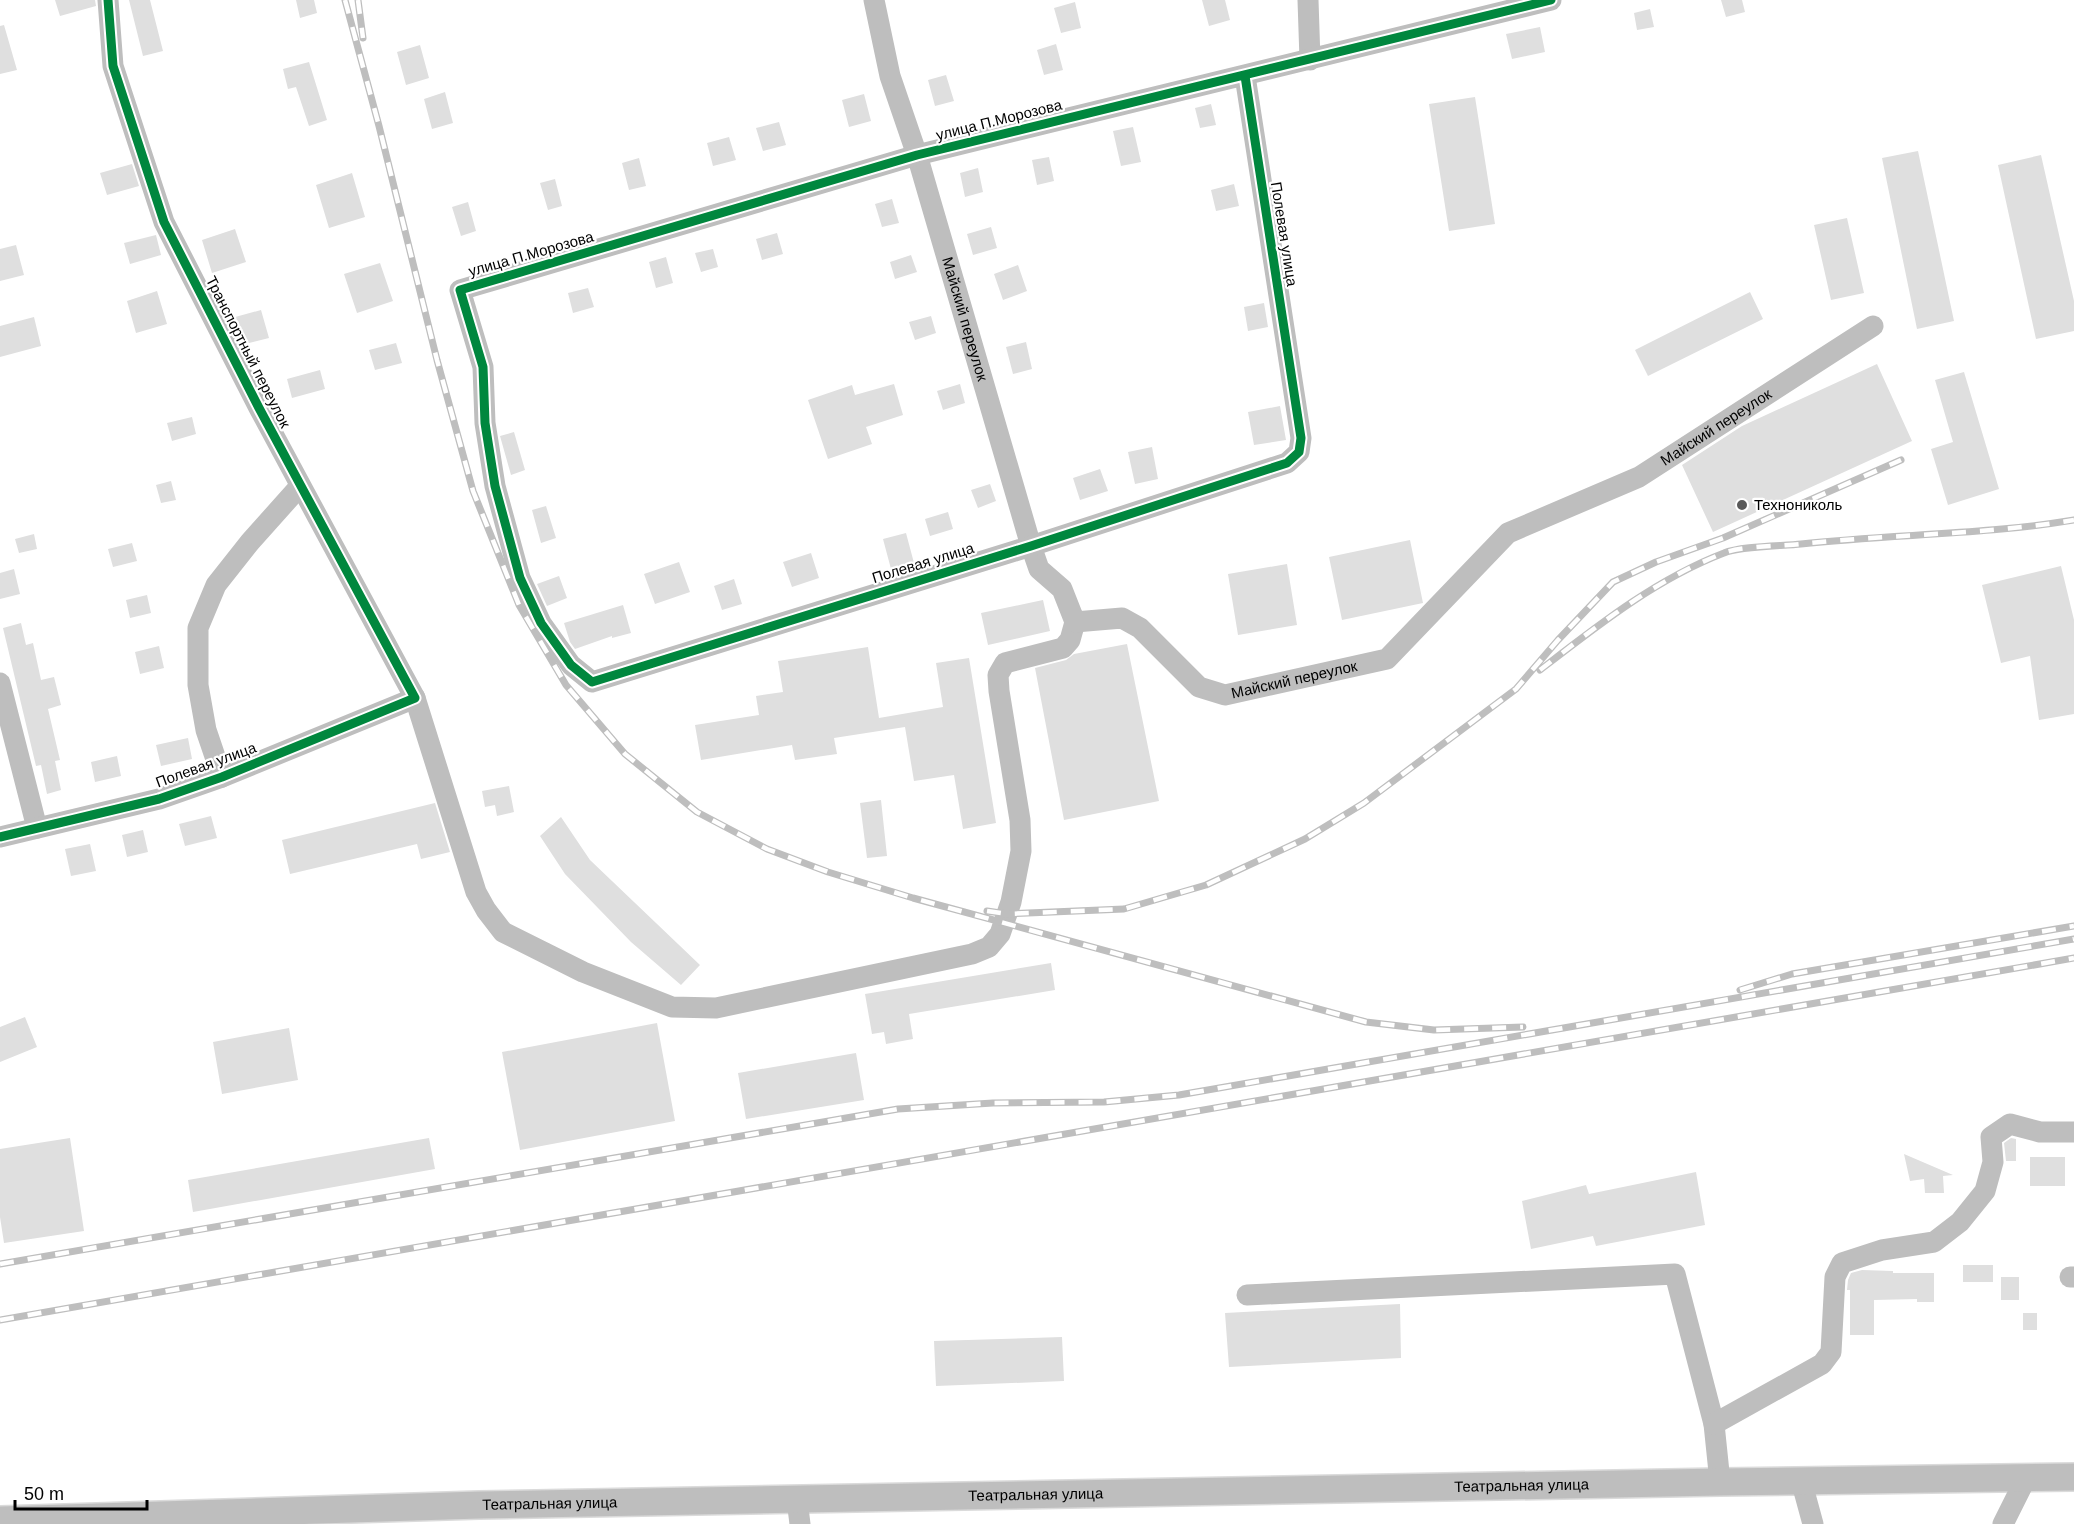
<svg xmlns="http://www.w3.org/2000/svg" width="2074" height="1524" viewBox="0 0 2074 1524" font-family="Helvetica,sans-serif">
  <rect width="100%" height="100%" fill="#fff"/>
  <path fill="#dfdfdf" d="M55,0H95L96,6L60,16Z
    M129,0H150L163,51L143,56Z
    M296,0H314L317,13L300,18Z
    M1202,0H1225L1230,20L1209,26Z
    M1721,0H1742L1745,12L1726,17Z
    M1075,2L1081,28L1061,33L1054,8Z
    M1650,9L1654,27L1637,30L1634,13Z
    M4,25L17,70L0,74V26Z
    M1540,27L1545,52L1512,59L1506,34Z
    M1056,44L1063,70L1044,75L1037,50Z
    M420,45L429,78L406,85L397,52Z
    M309,62L327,120L309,126L296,87L288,89L283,69Z
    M946,75L954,101L935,106L928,80Z
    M445,92L453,123L432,129L424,99Z
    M864,94L871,121L849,127L842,100Z
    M1475,97L1495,224L1449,231L1429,104Z
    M1211,104L1216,125L1200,128L1195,108Z
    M779,122L786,145L763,151L756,128Z
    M1133,127L1141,162L1121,166L1113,131Z
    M729,137L736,160L713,166L707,143Z
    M1918,151L1954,321L1917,329L1882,158Z
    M2041,155L2074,301V331L2036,339L1998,165Z
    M1049,157L1054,181L1037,185L1032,160Z
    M639,158L646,186L629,190L622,163Z
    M132,164L139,186L107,195L100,173Z
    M978,168L983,192L965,197L960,173Z
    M352,173L365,217L329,228L316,185Z
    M555,179L562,206L548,210L540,183Z
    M1234,184L1239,206L1216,211L1211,190Z
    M892,199L899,223L882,227L875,204Z
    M468,202L476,231L461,236L452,207Z
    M1847,218L1864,293L1831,300L1814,225Z
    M991,227L997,248L973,255L967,234Z
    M235,229L246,262L212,273L202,240Z
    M777,233L783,254L762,260L756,239Z
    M156,235L161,255L130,264L124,243Z
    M16,245L24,275L0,281V249Z
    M713,249L718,267L701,272L695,253Z
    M911,255L917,272L895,279L890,262Z
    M666,257L673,283L656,288L649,262Z
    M380,263L393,301L357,313L344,274Z
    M1018,265L1027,291L1003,300L994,274Z
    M588,288L594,307L573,313L568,293Z
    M157,291L167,324L136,333L127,301Z
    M1750,292L1763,319L1648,376L1635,350Z
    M1264,303L1268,327L1248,331L1244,307Z
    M261,310L269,338L241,345L228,319Z
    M931,316L936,333L915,340L909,322Z
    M34,317L41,346L0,357V326Z
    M1026,342L1032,369L1013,374L1006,347Z
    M396,343L402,363L375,370L369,350Z
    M1877,364L1912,441L1713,532L1682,465L1742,426Z
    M320,370L325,389L292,398L287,379Z
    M1964,372L1999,489L1948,505L1931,449L1953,442L1935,380Z
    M894,384L903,415L866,427L872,444L828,459L808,400L852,385L855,395Z
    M960,384L965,403L943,410L937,391Z
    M1280,406L1286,440L1254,445L1248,412Z
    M192,417L196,434L172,441L167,423Z
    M514,432L525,470L511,475L500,436Z
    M1152,447L1158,479L1135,484L1128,452Z
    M1100,469L1108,491L1080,500L1073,478Z
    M171,481L176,500L161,503L156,485Z
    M990,484L996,501L978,508L971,490Z
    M546,506L556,538L541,543L532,510Z
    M948,512L953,529L930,536L925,519Z
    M906,533L914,563L891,569L883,539Z
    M34,534L37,549L19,553L15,539Z
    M1410,540L1423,603L1342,620L1329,557Z
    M132,543L137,561L113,567L108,549Z
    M811,553L819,578L792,587L783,562Z
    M679,562L690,592L655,604L644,574Z
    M1287,564L1297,625L1238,635L1228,574Z
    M2061,566L2074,620V714L2039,720L2030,656L2001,663L1982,585Z
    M14,569L20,594L0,599V573Z
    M559,576L567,598L547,606L537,584Z
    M734,579L742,604L722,610L714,586Z
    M147,595L151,613L130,618L126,600Z
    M1043,600L1050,631L988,645L981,613Z
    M623,605L631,633L612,638V636L575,649L570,642L564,623Z
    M21,623L26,645L33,643L41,680L54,677L61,705L48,709L60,760L55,761L61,790L47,794L41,765L36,766L3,628Z
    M1127,644L1159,801L1064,820L1035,668L1066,660L1074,654Z
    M159,646L164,668L140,674L135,652Z
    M868,647L879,718L943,707L936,663L969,658L996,823L963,829L954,775L914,781L905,727L834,738L837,754L795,760L792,745L701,760L695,725L759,715L756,696L783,692L778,661Z
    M188,738L192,759L161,766L156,745Z
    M117,756L121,776L95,782L91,762Z
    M509,786L514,812L497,816L495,805L485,807L482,791Z
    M881,800L887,856L867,858L860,803Z
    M435,803L450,852L421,859L417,844L290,874L282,840Z
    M211,816L217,838L185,846L179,824Z
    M561,817L590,860L700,965L681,985L631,942L565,874L540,836Z
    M143,830L148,852L127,857L122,835Z
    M90,844L96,871L71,876L65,849Z
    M1051,963L1055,990L909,1014L913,1039L886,1044L884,1032L872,1034L865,994Z
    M25,1017L37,1047L0,1062V1027Z
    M657,1023L675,1121L520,1150L502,1052Z
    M289,1028L298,1080L222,1094L213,1042Z
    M856,1053L864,1100L746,1119L738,1073Z
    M70,1138L84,1231L4,1243L0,1217V1149Z
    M429,1138L435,1169L193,1212L188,1180Z
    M2011,1138L2016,1139V1161H2006L2004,1143Z
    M1904,1154L1953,1175L1943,1176L1944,1193H1925L1924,1179L1910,1181Z
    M2030,1157H2065V1186H2030Z
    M1696,1172L1705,1225L1596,1246L1593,1236L1531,1249L1522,1201L1586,1185L1589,1194Z
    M1963,1265H1993V1282H1963Z
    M1862,1270L1893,1271V1273H1934V1302H1917V1299L1874,1300V1335H1850V1290H1847L1848,1280L1851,1273Z
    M2001,1277H2019V1300H2001Z
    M1400,1304L1401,1358L1229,1367L1225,1313Z
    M2023,1313H2037V1330H2023Z
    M1062,1337L1064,1381L936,1386L934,1341Z"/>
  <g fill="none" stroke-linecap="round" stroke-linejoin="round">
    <g stroke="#dbdbdb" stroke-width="30">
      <g id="major">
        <path id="s2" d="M0,1520L479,1505L1720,1482L2074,1477"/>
      </g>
    </g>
    <g stroke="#bebebe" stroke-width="21">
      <path d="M108,0L113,66L164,222L259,408L415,698L476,892L486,910L503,932L583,972L672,1007L716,1008L972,954L989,947L1000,934L1011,902L1021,851L1020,820L999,691L998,675L1005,663L1063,648L1070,640L1075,622"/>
      <path id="s1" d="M874,0L890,76L917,155L1031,546L1039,569L1062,589L1075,622L1122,618L1140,628L1199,687L1225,695L1387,659L1508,533L1639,477L1873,326"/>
      <path d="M1308,0L1310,60"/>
      <path d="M1245,76L1301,438L1299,452L1287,463L1031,546L592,682L571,665L541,623L520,578L495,486L485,423L483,367L460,290L917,155L1551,0"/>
      <path d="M0,683L37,828"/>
      <path d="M222,777L206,730L198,685V628L216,585L250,542L300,486"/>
      <path d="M0,837L159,799L222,777L415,698"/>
      <path d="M2070,1277H2074"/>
      <path d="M1247,1295L1675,1274L1714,1424L1720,1482"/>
      <path d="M1714,1424L1822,1364L1831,1352L1835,1277L1842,1263L1882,1250L1934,1242L1960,1222L1985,1191L1993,1162L1991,1137L2010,1124L2040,1132H2074"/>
      <path d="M1801,1480L1813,1524"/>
      <path d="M797,1500L800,1524"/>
      <path d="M2003,1524L2026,1478"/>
    </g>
    <use href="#major" stroke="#bebebe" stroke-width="27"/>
    <g stroke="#bebebe" stroke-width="7">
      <path id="rail" d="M345,0L379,126L437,360L473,491L519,605L566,685L625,754L697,812L767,849L828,872L913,898L1366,1022L1434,1030L1523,1027
        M358,0L363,38
        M1540,670C1597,626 1656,579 1724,553C1740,546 1782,546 1801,544C1892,534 1984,535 2074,520
        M987,911L1007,914L1124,909L1206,885L1305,839L1364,803L1516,689L1558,640L1613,582L1656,562L1723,538L1901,460
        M1740,990L1792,974L2074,926
        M0,1264L898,1109L993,1103L1104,1102L1179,1095L2074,939
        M0,1320L2074,958"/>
    </g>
    <use href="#rail" stroke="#fff" stroke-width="4.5" stroke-dasharray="14" stroke-linecap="butt"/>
    <g stroke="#fff" stroke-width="13">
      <path id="cycleway" d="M1245,76L1301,438L1299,452L1287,463L1031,546L592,682L571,665L541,623L520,578L495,486L485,423L483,367L460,290L917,155L1551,0
        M0,837L159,799L222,777L415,698L259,408L164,222L113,66L108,0"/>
    </g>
    <use href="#cycleway" stroke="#00873e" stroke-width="9"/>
  </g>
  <circle fill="#595959" stroke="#fff" stroke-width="2" cx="1742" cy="505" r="6"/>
  <g text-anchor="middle" stroke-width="4.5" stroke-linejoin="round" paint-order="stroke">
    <g font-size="15" fill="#000" stroke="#fff">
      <text transform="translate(999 120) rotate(-14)" y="5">улица П.Морозова</text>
      <text transform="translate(1284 234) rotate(81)" y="5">Полевая улица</text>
      <text transform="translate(531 254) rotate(-16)" y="5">улица П.Морозова</text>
      <text dy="5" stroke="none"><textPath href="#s1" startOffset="332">Майский переулок</textPath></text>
      <text transform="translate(248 352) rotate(63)" y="5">Транспортный переулок</text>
      <text dy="5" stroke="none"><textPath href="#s1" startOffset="1412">Майский переулок</textPath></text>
      <text transform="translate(923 563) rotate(-17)" y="5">Полевая улица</text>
      <text dy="5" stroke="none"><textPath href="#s1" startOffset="908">Майский переулок</textPath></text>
      <text transform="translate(206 765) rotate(-20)" y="5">Полевая улица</text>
      <text dy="5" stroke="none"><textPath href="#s2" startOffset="1522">Театральная улица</textPath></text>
      <text dy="5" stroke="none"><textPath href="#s2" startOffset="1036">Театральная улица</textPath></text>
      <text dy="5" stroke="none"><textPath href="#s2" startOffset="550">Театральная улица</textPath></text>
    </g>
    <g font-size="15" fill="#000" stroke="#fff" text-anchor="start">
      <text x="1754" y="510">Технониколь</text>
    </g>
  </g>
  <path d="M15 1500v9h132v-9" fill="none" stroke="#000000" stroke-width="3"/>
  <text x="24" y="1500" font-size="18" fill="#000000" stroke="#ffffff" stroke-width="4.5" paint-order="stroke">50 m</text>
</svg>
